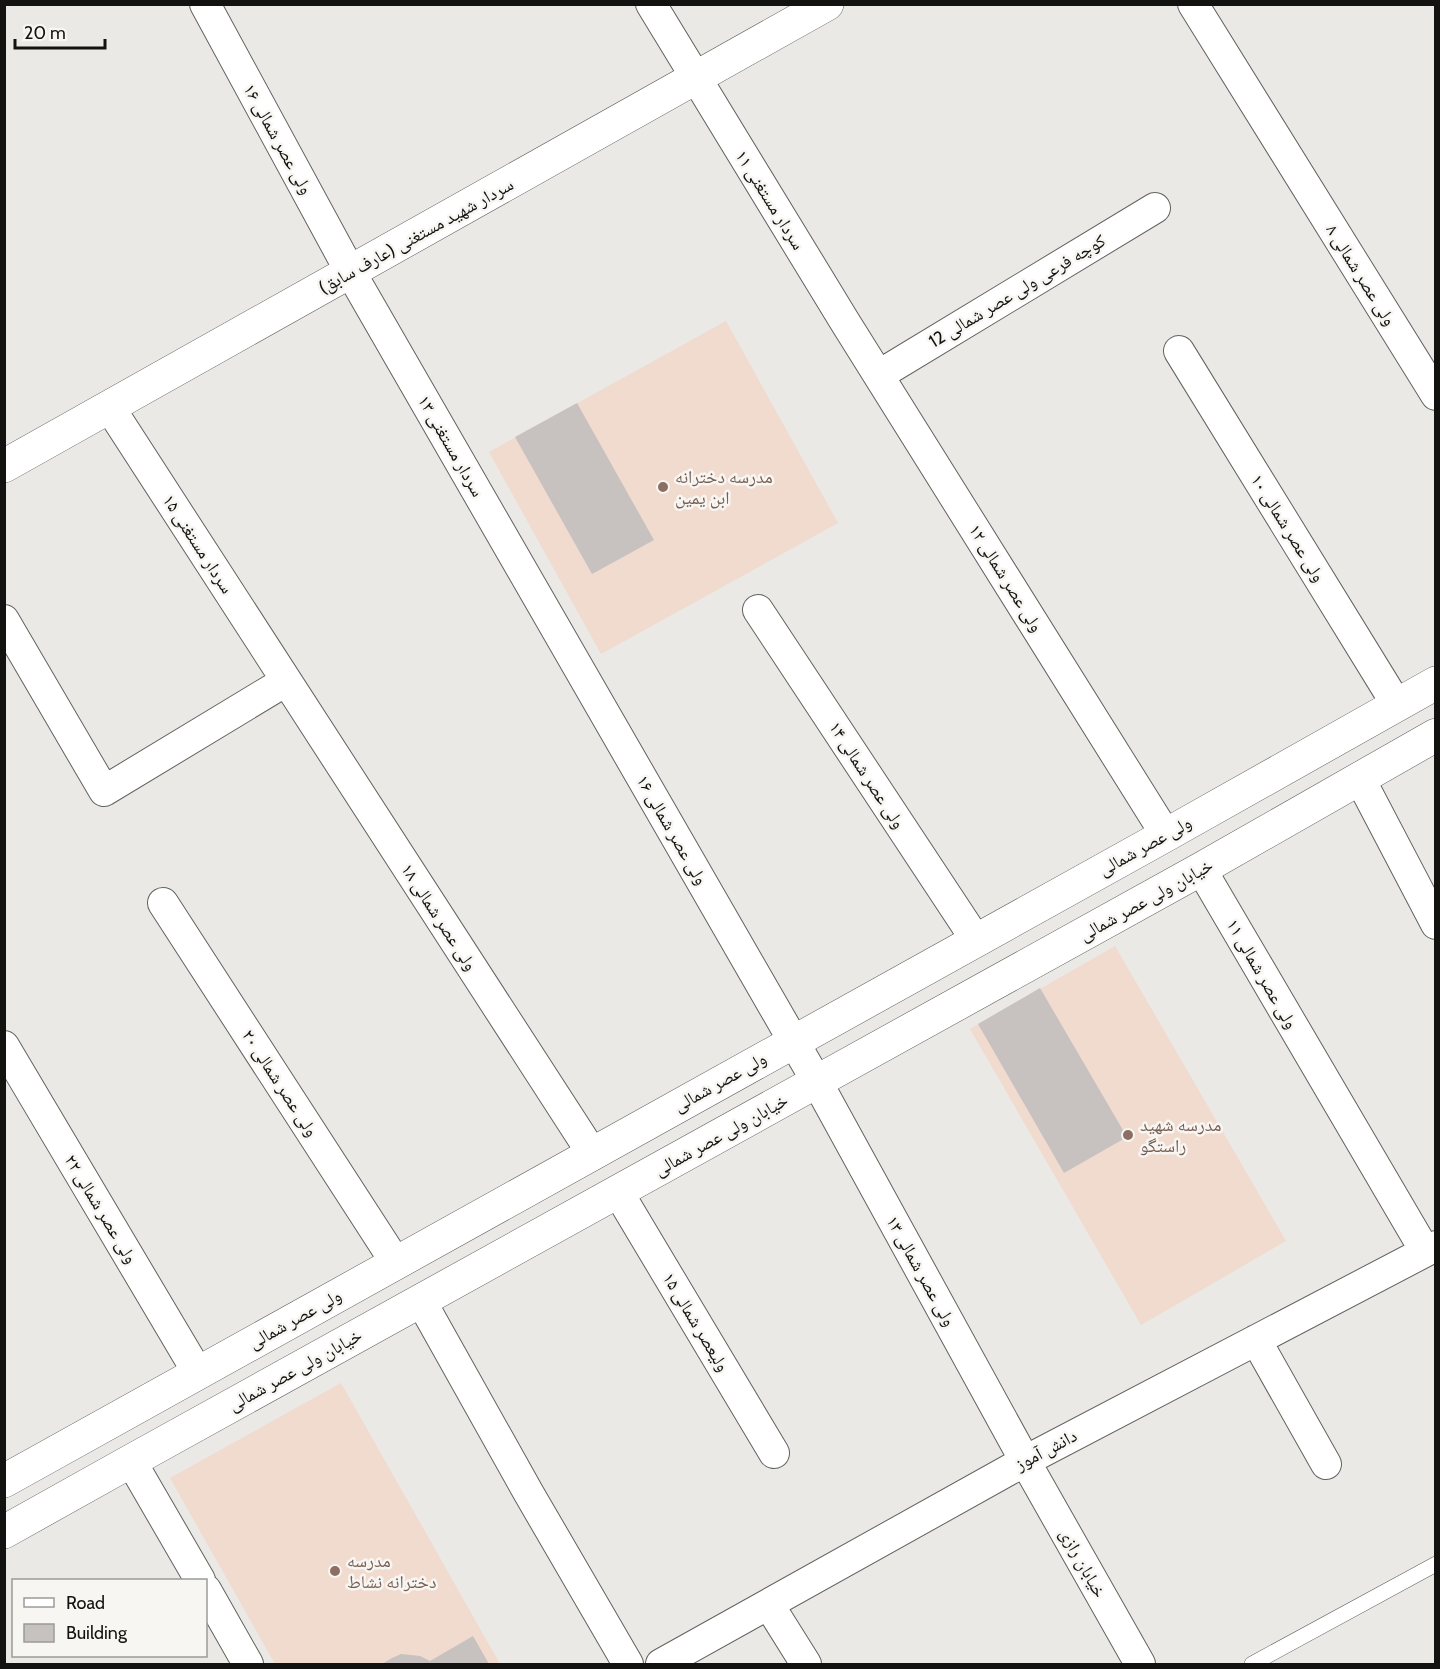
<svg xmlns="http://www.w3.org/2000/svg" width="1440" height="1669" viewBox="0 0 1440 1669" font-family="Cabin,'Noto Naskh Arabic',sans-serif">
  <rect width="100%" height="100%" fill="#eae9e5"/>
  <path fill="#f1dace" d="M726,321L838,523L601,654L489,452Z
    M1115,946L1286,1241L1141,1325L970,1029Z
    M341,1383L500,1664H275L170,1478Z"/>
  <path fill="#c7c2c0" d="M577,403L654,540L592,574L515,437Z
    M1040,988L1127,1137L1064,1173L978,1024Z
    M473,1636L489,1664H382L392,1658L401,1654L420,1656L430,1661Z"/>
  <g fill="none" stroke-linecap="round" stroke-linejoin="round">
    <g stroke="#63625f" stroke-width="16">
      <path id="service" d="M1252,1664L1436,1564"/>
    </g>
    <g stroke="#63625f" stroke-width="32">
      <path id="minor" d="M205,4L351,273L817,1082L1025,1461L1140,1664
        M651,4L845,322L1166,835
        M1193,4L1436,395
        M1179,351L1397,705
        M879,375L1155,208
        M110,408L592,1153
        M758,610L976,940
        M4,620L104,791L286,681
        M1360,779L1436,924
        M1201,869L1425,1251
        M163,903L396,1263
        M4,1046L198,1373
        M618,1192L774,1453
        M421,1301L528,1492L628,1664
        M1256,1340L1326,1464
        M131,1461L200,1580
        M206,1590L248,1664
        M769,1605L806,1664
        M661,1664L1025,1461L1436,1246"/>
    </g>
    <g stroke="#63625f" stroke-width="34">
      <path id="tertiary" d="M4,466L827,4
        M4,1481L1166,835L1436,683
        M4,1532L131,1461L1201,869L1436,735"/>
    </g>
    <use href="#service" stroke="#fff" stroke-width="15"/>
    <use href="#minor" stroke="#fff" stroke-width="30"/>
    <use href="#tertiary" stroke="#fff" stroke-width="33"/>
  </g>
  <g fill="#8d6e63" stroke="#f7f6f2" stroke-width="2">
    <circle cx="663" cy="487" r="6"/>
    <circle cx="1128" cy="1135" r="6"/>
    <circle cx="335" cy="1571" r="6"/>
  </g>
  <g text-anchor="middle" stroke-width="5" stroke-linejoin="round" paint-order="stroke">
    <g font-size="18" fill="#121210" stroke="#f7f6f2">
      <text transform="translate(278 139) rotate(61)" y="6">ولی عصر شمالی ۱۶</text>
      <text transform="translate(770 200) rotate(58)" y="6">سردار مستغنی ۱۱</text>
      <text transform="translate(416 236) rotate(-29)" y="6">سردار شهید مستغنی (عارف سابق)</text>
      <text transform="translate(1361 275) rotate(58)" y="6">ولی عصر شمالی ۸</text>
      <text transform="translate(1017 291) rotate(-31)" y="6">کوچه فرعی ولی عصر شمالی 12</text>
      <text transform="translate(451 446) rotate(60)" y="6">سردار مستغنی ۱۳</text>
      <text transform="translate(1288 528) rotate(58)" y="6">ولی عصر شمالی ۱۰</text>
      <text transform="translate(198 544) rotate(57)" y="6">سردار مستغنی ۱۵</text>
      <text transform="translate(1006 578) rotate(58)" y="6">ولی عصر شمالی ۱۲</text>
      <text transform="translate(867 775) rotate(57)" y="6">ولی عصر شمالی ۱۴</text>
      <text transform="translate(672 830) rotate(60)" y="6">ولی عصر شمالی ۱۶</text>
      <text transform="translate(1145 846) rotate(-29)" y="6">ولی عصر شمالی</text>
      <text transform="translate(1146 900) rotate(-29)" y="6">خیابان ولی عصر شمالی</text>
      <text transform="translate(439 917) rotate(57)" y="6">ولی عصر شمالی ۱۸</text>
      <text transform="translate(1262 974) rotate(60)" y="6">ولی عصر شمالی ۱۱</text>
      <text transform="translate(720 1082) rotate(-29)" y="6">ولی عصر شمالی</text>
      <text transform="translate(280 1083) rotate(57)" y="6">ولی عصر شمالی ۲۰</text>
      <text transform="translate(721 1135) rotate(-29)" y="6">خیابان ولی عصر شمالی</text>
      <text transform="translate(101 1209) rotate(59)" y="6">ولی عصر شمالی ۲۲</text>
      <text transform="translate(921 1271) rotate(61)" y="6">ولی عصر شمالی ۱۳</text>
      <text transform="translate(295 1319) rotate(-29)" y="6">ولی عصر شمالی</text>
      <text transform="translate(696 1322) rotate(59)" y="6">ولیعصر شمالی ۱۵</text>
      <text transform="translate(295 1370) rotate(-29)" y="6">خیابان ولی عصر شمالی</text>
      <text transform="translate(1046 1450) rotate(-28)" y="6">دانش آموز</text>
      <text transform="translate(1083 1563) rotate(61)" y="6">خیابان رازی</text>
    </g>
    <g font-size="18" fill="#785e54" stroke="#f7f6f2" text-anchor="start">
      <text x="675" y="483">مدرسه دخترانه<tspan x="675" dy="21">ابن یمین</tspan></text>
      <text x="1140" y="1131">مدرسه شهید<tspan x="1140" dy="21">راستگو</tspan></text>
      <text x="347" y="1567">مدرسه<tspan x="347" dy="21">دخترانه نشاط</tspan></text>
    </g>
  </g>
  <rect width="1440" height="1669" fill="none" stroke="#121210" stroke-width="12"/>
  <rect x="12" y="1579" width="195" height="78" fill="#f7f6f2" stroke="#9b9b98" stroke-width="1.5"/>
  <rect x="24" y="1598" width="30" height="9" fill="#ffffff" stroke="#9b9b98" stroke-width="1.5"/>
  <text x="66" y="1609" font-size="18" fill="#121210">Road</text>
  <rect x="24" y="1624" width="30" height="18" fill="#c7c2c0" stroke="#9b9b98" stroke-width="1.5"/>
  <text x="66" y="1639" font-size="18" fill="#121210">Building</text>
  <path d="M15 39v9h90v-9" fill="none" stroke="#121210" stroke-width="3"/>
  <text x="24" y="39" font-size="18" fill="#121210" stroke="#f7f6f2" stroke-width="4.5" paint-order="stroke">20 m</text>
</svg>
